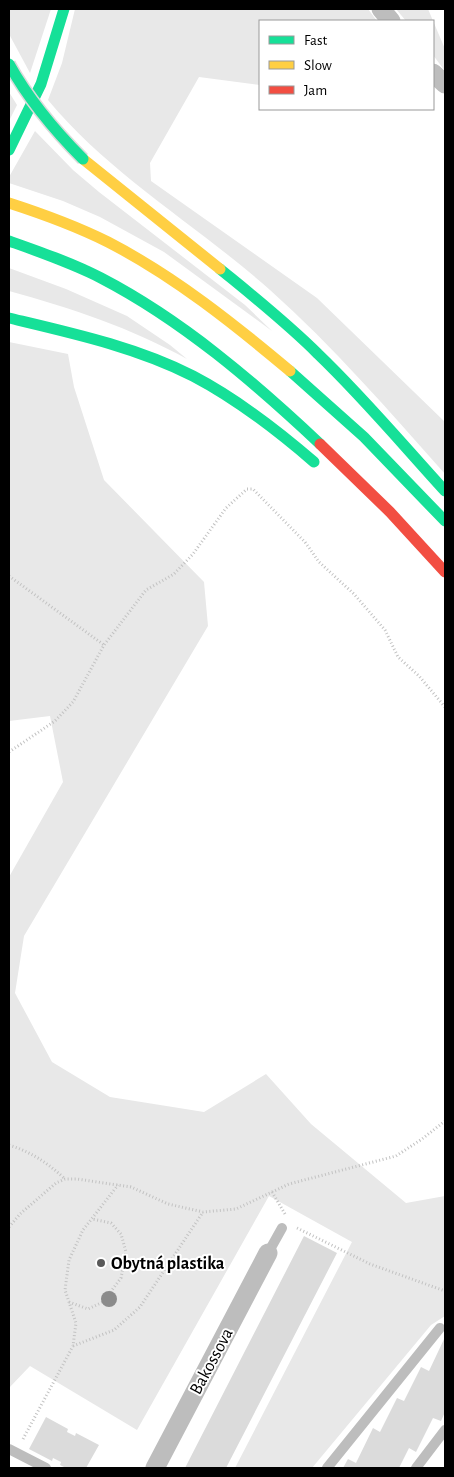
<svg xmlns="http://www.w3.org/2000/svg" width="454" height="1477" viewBox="0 0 454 1477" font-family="'Alegreya Sans',sans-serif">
  <rect width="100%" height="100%" fill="#fff"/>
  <path fill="#e8e8e8" d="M9,9H51L30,73L9,34Z
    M75,9H368L377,21H260V85L199,77L150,163L151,181L317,298L445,422V474C389,411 333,346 270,290C197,225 111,176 48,100L62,63Z
    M396,9H428L445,49V71L433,55V21H406Z
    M9,92L17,105L9,121Z
    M35,131L73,170L99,192L245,305L272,331L164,252L100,217L63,201L9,183V177Z
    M9,268L66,289L127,316L170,345L187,359C131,328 71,308 9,291Z
    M9,342L68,354L74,387L104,480L204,582L208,626L24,936L15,993L52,1062L110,1097L204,1112L266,1074L311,1124L406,1203L445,1196V1316L431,1325L312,1468H235L352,1242L269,1196L137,1430L30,1366L9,1388V877L63,782L50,716L9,721Z"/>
  <path fill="#dbdbdb" d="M304,1236L337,1253L226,1468H185Z
    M445,1337V1412L441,1421L433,1418L416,1452L409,1448L399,1468H343L348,1459L356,1463L373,1428L380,1432L397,1398L404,1401L421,1367L429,1371Z
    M46,1417L68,1429L67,1432L75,1436L76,1433L99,1445L86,1468H66L60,1465L61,1462L53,1458L52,1461L29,1449Z"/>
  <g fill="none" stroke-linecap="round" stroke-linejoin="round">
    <path stroke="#c2c2c2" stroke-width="3" stroke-dasharray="1 2.5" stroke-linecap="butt" d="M9,576L104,645
      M9,752L55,721L73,702L104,645L146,590L174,574L193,554L226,508L247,489H253L305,542L319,562L354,594L385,630L398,657L419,676L445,707
      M9,1145C31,1152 48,1163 65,1179
      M272,1192L285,1214
      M9,1227L20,1214L56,1183L65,1179H77L131,1187L168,1204L203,1212L236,1209L289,1184L396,1156L422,1139L445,1121
      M297,1228L370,1264L445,1291
      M69,1302L88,1309L103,1302L121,1278L126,1252L121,1234L111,1223L92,1219
      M73,1346L114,1330L140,1307L203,1212
      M23,1439L73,1346L76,1323L65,1290L69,1260L83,1230L118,1185"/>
    <path stroke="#bdbdbd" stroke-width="10" d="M268,1253L282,1228
      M9,1449L46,1468
      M327,1468L440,1328
      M416,1468L445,1430"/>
    <path stroke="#bdbdbd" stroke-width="19" d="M381,9L391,21
      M433,73L445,84
      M155,1468L268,1253"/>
    <path stroke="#16e098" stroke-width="11" d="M9,150L41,84L64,9
      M9,241C40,252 72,263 101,278C182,320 254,382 320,444
      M220,269C253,296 287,323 318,354C363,397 403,445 445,491
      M9,318C72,333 136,347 193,376C237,399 277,430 314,462
      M290,371L364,437L445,521"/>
    <path stroke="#ffcf43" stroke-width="11" d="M83,159L220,269
      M9,203C43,214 76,226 108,242C174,276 234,324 290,371"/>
    <path stroke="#f24e42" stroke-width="11" d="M320,444L390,512L445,572"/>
    <g stroke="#dbdbdb" stroke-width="14" stroke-linecap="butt">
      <path id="fast-bridge" d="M9,64C29,100 54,130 83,159"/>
    </g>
    <use href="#fast-bridge" stroke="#16e098" stroke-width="11"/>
  </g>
  <circle fill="#8b8b8b" cx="109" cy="1299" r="8"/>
  <circle fill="#595959" stroke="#fff" stroke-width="2" cx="101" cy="1263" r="5"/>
  <g text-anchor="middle" stroke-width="4" stroke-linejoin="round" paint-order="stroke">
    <g font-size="18" font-weight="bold" fill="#000" stroke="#fff" text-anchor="start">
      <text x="111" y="1269">Obytná plastika</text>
    </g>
    <g font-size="18" fill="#000" stroke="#fff">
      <text transform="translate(211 1361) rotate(-62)" y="6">Bakossova</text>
    </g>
  </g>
  <rect width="454" height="1477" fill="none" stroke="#000000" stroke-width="20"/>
  <rect x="259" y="20" width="175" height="90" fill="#ffffff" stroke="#999999"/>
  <rect x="269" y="36" width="25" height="8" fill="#16e098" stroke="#999999"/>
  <text x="304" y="45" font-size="15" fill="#000000">Fast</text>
  <rect x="269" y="61" width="25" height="8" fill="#ffcf43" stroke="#999999"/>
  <text x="304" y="70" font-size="15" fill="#000000">Slow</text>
  <rect x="269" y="86" width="25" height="8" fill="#f24e42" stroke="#999999"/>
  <text x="304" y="95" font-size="15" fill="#000000">Jam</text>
</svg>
